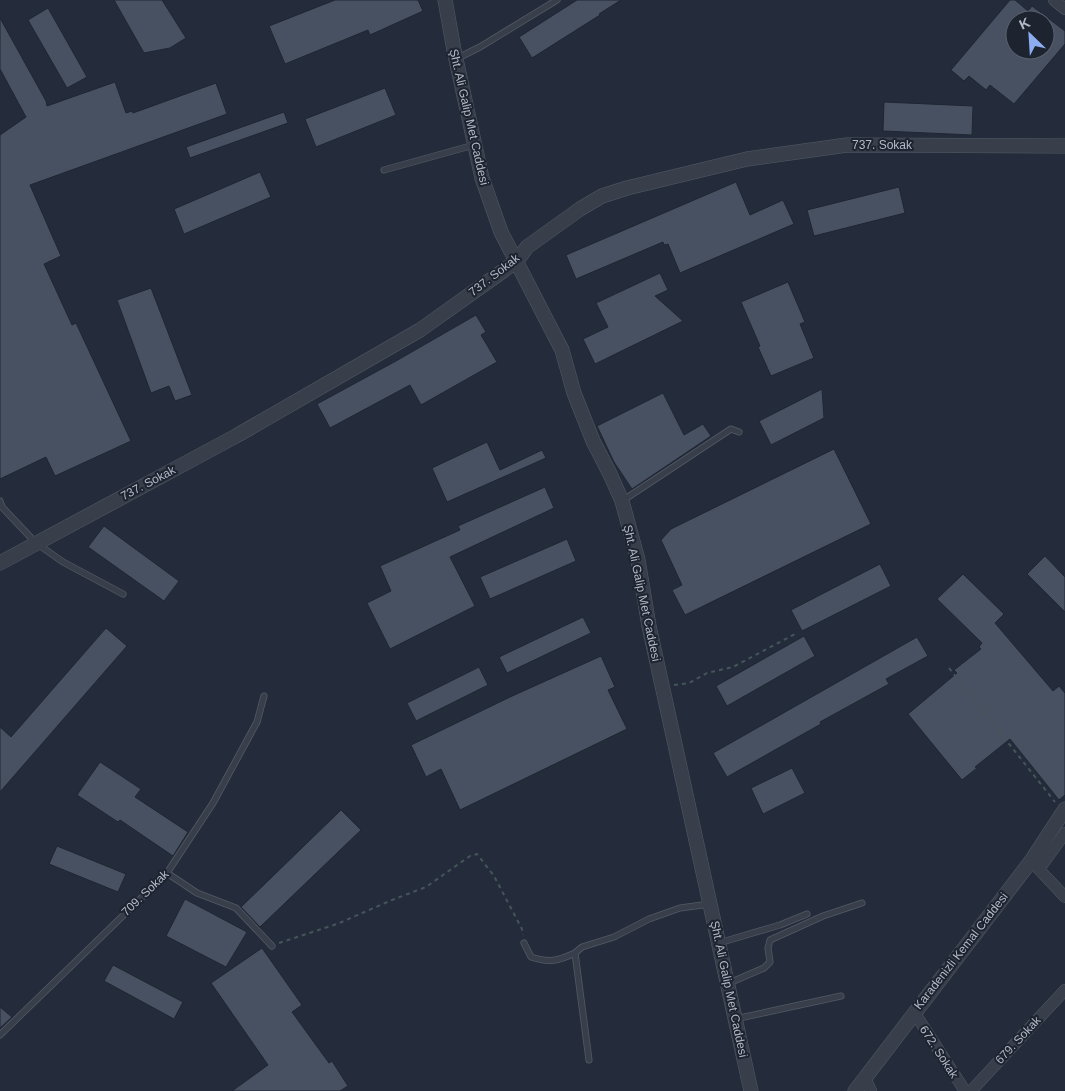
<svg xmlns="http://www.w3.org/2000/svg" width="1065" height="1091" viewBox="0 0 1065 1091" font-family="Arial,sans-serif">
  <rect width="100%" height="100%" fill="#242c3b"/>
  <path fill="#485162" stroke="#1f2632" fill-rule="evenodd" d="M114,0H162L186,38L170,48L144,53Z
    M335,0H418L423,11L370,35L368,30L285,64L269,26Z
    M577,0H621L599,14L600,15L532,58L519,37Z
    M1010,0H1015L1028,11L1032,6L1065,31V44L1014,104L990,85L986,90L969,76L964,81L951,70ZM1015,20H1045V50H1015Z
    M48,8L87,77L67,88L28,20Z
    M0,18L46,101L47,106L115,82L126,113L132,111L133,113L216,83L227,114L30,185L61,256L44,264L72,325L76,323L131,441L55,476L46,457L0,479V135L26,117L0,69Z
    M385,88L396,115L316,147L305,119Z
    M884,102L973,106L972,135L883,131Z
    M284,112L288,123L190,158L186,147Z
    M260,172L271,197L184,234L174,209Z
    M736,182L750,215L783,200L794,224L680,273L668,244L664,245L663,242L576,279L566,255Z
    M899,187L905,213L814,236L807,210Z
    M660,273L668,290L655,296L683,321L595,364L583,339L608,327L596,303Z
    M788,282L805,322L800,324L814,358L771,376L758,347L760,346L741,302Z
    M151,288L192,395L175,401L169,386L151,393L117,300Z
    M476,315L486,332L481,335L497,362L421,405L410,385L330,428L317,404L396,361Z
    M822,389L824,418L771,445L759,421Z
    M663,393L684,435L703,424L711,436L632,489L614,462L597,426Z
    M487,442L500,470L542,450L546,458L447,502L432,468Z
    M834,449L871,524L685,615L672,590L682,585L661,540L671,529Z
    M545,487L554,508L450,557L475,606L390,649L367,603L391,591L380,566L460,530L458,526Z
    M104,526L179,581L164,601L88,547Z
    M567,539L576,561L490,599L480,577Z
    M1045,556L1065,577V612L1027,574Z
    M880,564L891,586L802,631L791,610Z
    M963,574L1004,614L995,623L1053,691L1059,686L1065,693V795L1059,800L1010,739L975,767L977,768L962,780L908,714L957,673L954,670L981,649L979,647L982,643L937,599Z
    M583,617L591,633L507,673L499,657Z
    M106,628L127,646L0,792V727L11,737Z
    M804,636L815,656L727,706L716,686Z
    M917,637L928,656L886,679L889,684L820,722L821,724L727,777L713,753Z
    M601,656L615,687L608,690L627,729L460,810L441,769L426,777L411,745L510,697Z
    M479,667L488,685L416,721L407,703Z
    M100,762L141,789L135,797L188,832L173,856L120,820L118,822L77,795Z
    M792,768L805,793L763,814L751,788Z
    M341,810L361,830L260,927L241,907Z
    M57,846L126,874L118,892L49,864Z
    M185,899L247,932L226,967L166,936Z
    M262,948L302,1005L292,1012L329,1063L332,1061L348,1086L340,1091H232L268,1065L211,983Z
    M113,965L183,1002L174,1019L104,981Z
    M0,1007L12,1017L0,1028Z"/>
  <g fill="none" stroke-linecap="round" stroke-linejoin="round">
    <g stroke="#535a66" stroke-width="7">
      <path id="service" d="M456,59L480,47L557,0
        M384,170L474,145
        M0,501L2,507L36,543L63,562L123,594
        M622,501L731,429L739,432
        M167,873L197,893L236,908L272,946
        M524,943L531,957C549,963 558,961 575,953
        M719,943L780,925L807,914
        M727,984L764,968L770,962L768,948L770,940L823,916L862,903
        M735,1019L841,996
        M0,1035L167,873L213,803L257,722L264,696
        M589,1060L575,953L582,947L614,937L649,919L680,908L710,904"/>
    </g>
    <g stroke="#535a66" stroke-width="12">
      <path id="minor" d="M1054,0L1065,9
        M1031,861L1065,897
        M1039,869L1065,833
        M914,1012L965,1091
        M865,1078L871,1091
        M971,1091L1065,990"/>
    </g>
    <g stroke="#535a66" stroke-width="15">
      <path id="tertiary" d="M445,0L454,50L482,178L501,232L562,350L574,393L593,441L610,474L622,501L638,560L649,626L751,1091
        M0,563L236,436L420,330L517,261L527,247L580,209L602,196L627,188L747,159L847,145L1065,146
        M855,1091L1031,861L1065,809"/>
    </g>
    <path stroke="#445559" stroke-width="2" stroke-dasharray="4 4" stroke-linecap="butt" d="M949,668L1055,802
      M674,685L689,683L707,673L733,667L795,634
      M279,943L337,924L392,900L426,887L470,856L477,854L494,876L522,929L523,935"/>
    <use href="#service" stroke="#383f4b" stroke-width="5.5"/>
    <use href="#minor" stroke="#383f4b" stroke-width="11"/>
    <use href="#tertiary" stroke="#383f4b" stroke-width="14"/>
  </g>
  <g text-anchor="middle" stroke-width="4" stroke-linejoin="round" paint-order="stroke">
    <g font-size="12" fill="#b4bac7" stroke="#1d2430">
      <text transform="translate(469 117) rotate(77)" y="4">Şht. Ali Galip Met Caddesi</text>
      <text x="882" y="149">737. Sokak</text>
      <text transform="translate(494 275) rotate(-38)" y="4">737. Sokak</text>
      <text transform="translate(148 483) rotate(-28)" y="4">737. Sokak</text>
      <text transform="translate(642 593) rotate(78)" y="4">Şht. Ali Galip Met Caddesi</text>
      <text transform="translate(145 893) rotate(-44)" y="4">709. Sokak</text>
      <text transform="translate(961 951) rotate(-52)" y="4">Karadenizli Kemal Caddesi</text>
      <text transform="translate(729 989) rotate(78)" y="4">Şht. Ali Galip Met Caddesi</text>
      <text transform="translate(1018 1040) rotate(-47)" y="4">679. Sokak</text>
      <text transform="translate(939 1052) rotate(57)" y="4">672. Sokak</text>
    </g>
  </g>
  <g transform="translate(1030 35) rotate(335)"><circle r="24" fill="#1d2430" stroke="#59606c"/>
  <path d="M0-4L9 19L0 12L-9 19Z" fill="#8dadf2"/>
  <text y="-8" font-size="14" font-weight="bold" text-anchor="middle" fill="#b4bac7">K</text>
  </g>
</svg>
